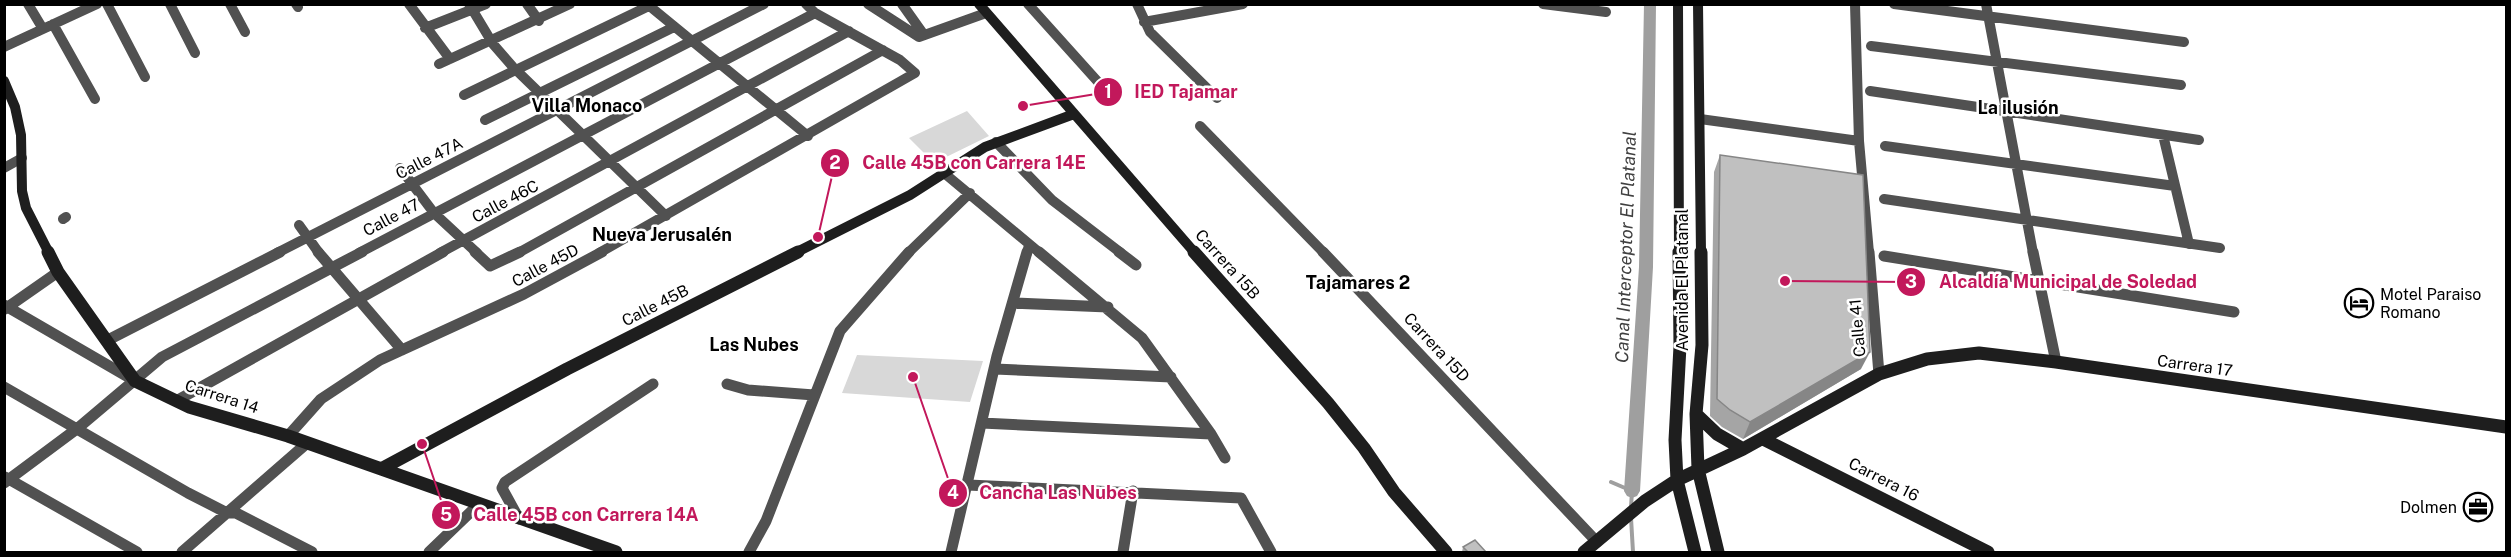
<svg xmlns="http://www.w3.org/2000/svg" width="2511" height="557" viewBox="0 0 2511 557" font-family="'Public Sans',sans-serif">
  <rect width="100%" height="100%" fill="#fff"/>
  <path fill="#d8d8d8" d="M967,111L989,136L934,163L909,138Z
    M857,355L983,361L970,402L842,393Z"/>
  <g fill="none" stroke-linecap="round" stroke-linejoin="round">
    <path stroke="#9f9f9f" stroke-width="4" d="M1611,482L1632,491L1631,507
      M1631,518L1633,552"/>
    <path fill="#9f9f9f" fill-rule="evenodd" d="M1644,4H1656L1653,267L1640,491L1637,496L1632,498L1627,496L1624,491L1639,267Z"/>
    <path stroke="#515151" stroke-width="10" d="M28,4L43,29
      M107,4L145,77
      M170,4L195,53
      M230,4L245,32
      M296,4L298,7
      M409,4L450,59
      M469,4L493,44L513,67L666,216
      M527,4L539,21
      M647,4L808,136
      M868,4L919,37L986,13
      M902,4L924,35
      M1028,4L1108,93
      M1137,4L1150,32L1217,98
      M1543,4L1606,12
      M1855,4L1859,141L1869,253
      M1894,4L2184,42
      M1986,4L2033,253
      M1144,22L1243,4
      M53,24L95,99
      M425,28L486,4
      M1871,46L2181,85
      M4,47L97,4
      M439,64L570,4
      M1870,91L2199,140
      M464,95L653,4
      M1700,119L1859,141
      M485,120L674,27
      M1200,126L1324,253
      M2163,135L2189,244
      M996,142L1052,200L1121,253
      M1885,146L2175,186
      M4,168L22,158
      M400,168L434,213L477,253
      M944,173L1040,253
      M1884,199L2220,248
      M63,219L66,217
      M299,225L319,253
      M277,253L764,4
      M359,253L815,13
      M440,253L849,31
      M518,253L883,50
      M599,253L915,73L900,60L815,13L806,4
      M908,253L970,193
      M1027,253L1029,245"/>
    <path stroke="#515151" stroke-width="11" d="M318,252L402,350
      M475,252L490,266L520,252
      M1039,252L1142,338L1211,434L1225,458
      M1119,252L1136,265
      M1323,252L1597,542
      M1869,252L1879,374
      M2033,252L2056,362
      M1884,256L2234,312
      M1013,303L1108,307
      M4,305L135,381
      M5,309L58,272
      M108,340L280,252
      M995,369L1171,377
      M727,384L748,390L814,395
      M4,387L188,493L227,513H236L312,552
      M176,401L443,252
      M982,423L1211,434
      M288,436L321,399L380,360L524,294L602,252
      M5,477L137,552
      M4,483L78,428L162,357L362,252
      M968,485L1241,498L1271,552
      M519,519L502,488L505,482L653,384
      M182,552L306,444
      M429,552L479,504
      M749,552L766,521L840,331L909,252
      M951,552L997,356L1027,252
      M1123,552L1133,491"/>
    <path stroke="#1e1e1e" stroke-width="10" d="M979,4L1195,253
      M1678,4L1679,253
      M1698,4L1701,253
      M4,81L15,107L21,135L22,191L26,208L49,253
      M795,253L910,195L985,147L1074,114"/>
    <path stroke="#1e1e1e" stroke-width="13" d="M48,252L58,272L135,381L189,407L288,436L616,552
      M1194,252L1328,403L1364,448L1394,492L1446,552
      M1679,252L1680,346L1675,440L1677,480L1695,552
      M1701,252L1702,345L1696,414L1698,469L1718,552
      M1696,414L1717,434L1743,449
      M1763,439L1988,552
      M381,469L567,369L798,252
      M1584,552L1645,501L1677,480L1743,449L1879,374L1927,359L1979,353L2056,362L2506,427"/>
  </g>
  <path fill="#a5a5a5" d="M1720,155L1861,369L1743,439L1722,427L1710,416L1714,172Z
    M1463,547L1486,552H1462Z"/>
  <path fill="#868686" d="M1870,352L1861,369L1743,439L1750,422Z"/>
  <path fill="#c0c0c0" stroke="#868686" stroke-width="1.5" d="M1720,155L1863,175L1870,352L1750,422L1730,410L1717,399Z
    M1475,540L1486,552H1468L1463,547Z"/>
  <defs>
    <g id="hotel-ring" transform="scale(1.5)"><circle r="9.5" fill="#fff" stroke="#000" stroke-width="1.5"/><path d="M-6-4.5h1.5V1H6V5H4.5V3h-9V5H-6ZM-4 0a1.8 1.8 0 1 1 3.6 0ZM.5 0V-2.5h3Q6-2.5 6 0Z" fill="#000"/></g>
    <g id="office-ring" transform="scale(1.5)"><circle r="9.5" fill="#fff" stroke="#000" stroke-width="1.5"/><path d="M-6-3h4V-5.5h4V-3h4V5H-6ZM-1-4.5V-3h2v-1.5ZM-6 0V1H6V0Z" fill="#000"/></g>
  </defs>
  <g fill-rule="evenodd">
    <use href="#hotel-ring" x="2359" y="303"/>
    <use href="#office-ring" x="2478" y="507"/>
  </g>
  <g text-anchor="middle" stroke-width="5" stroke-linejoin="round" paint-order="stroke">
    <g font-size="16" fill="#000" stroke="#fff">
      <text transform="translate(429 158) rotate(-27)" y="6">Calle 47A</text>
      <text transform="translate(505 201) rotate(-28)" y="6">Calle 46C</text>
      <text transform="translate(391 217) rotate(-28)" y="6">Calle 47</text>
      <text transform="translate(1228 264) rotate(48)" y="6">Carrera 15B</text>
      <text transform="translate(545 265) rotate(-28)" y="6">Calle 45D</text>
      <text transform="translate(1682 280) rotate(-90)" y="6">Avenida El Platanal</text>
      <text transform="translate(655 305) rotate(-27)" y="6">Calle 45B</text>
      <text transform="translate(1857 328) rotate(-95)" y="6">Calle 41</text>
      <text transform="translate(1437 347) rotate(47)" y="6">Carrera 15D</text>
      <text transform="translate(2195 365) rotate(8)" y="6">Carrera 17</text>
      <text transform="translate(222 396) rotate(18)" y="6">Carrera 14</text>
      <text transform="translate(1884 479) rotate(27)" y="6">Carrera 16</text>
    </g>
    <g font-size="16" fill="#000" stroke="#fff" text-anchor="start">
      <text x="2380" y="300">Motel Paraiso<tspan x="2380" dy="18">Romano</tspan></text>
      <text x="2457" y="513" text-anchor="end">Dolmen</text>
    </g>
    <g font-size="18" font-weight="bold" fill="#000" stroke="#fff">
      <text x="587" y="112">Villa Monaco</text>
      <text x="2018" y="114">La ilusión</text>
      <text x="662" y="241">Nueva Jerusalén</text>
      <text x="1358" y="289">Tajamares 2</text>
      <text x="754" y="351">Las Nubes</text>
    </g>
    <g font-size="18" font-style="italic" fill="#404040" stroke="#fff">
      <text transform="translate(1626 247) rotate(-88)" y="6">Canal Interceptor El Platanal</text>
    </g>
  </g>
  <path fill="none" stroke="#c2185b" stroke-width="2" d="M1023 106L1108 92M818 237L835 163M1785 281L1911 282M913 377L953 493M422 444L446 515"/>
  <g fill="#c2185b" stroke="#fff" stroke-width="2">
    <circle cx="1023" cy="106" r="6"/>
    <circle cx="818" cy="237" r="6"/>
    <circle cx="1785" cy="281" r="6"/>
    <circle cx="913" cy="377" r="6"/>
    <circle cx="422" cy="444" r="6"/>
    <circle cx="1108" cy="92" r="15"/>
    <circle cx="835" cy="163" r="15"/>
    <circle cx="1911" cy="282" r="15"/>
    <circle cx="953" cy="493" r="15"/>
    <circle cx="446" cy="515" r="15"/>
  </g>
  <g font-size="18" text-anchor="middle" font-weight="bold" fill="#fff">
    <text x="1108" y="98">1</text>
    <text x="835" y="169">2</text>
    <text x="1911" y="288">3</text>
    <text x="953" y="499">4</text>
    <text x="446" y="521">5</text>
  </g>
  <g font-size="18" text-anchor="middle" font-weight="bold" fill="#c2185b" stroke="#fff" stroke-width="5" stroke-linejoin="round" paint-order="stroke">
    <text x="1186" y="98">IED Tajamar</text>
    <text x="974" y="169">Calle 45B con Carrera 14E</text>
    <text x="2068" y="288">Alcaldía Municipal de Soledad</text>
    <text x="1058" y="499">Cancha Las Nubes</text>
    <text x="586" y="521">Calle 45B con Carrera 14A</text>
  </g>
  <rect width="2511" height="557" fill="none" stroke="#000000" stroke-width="12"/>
</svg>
